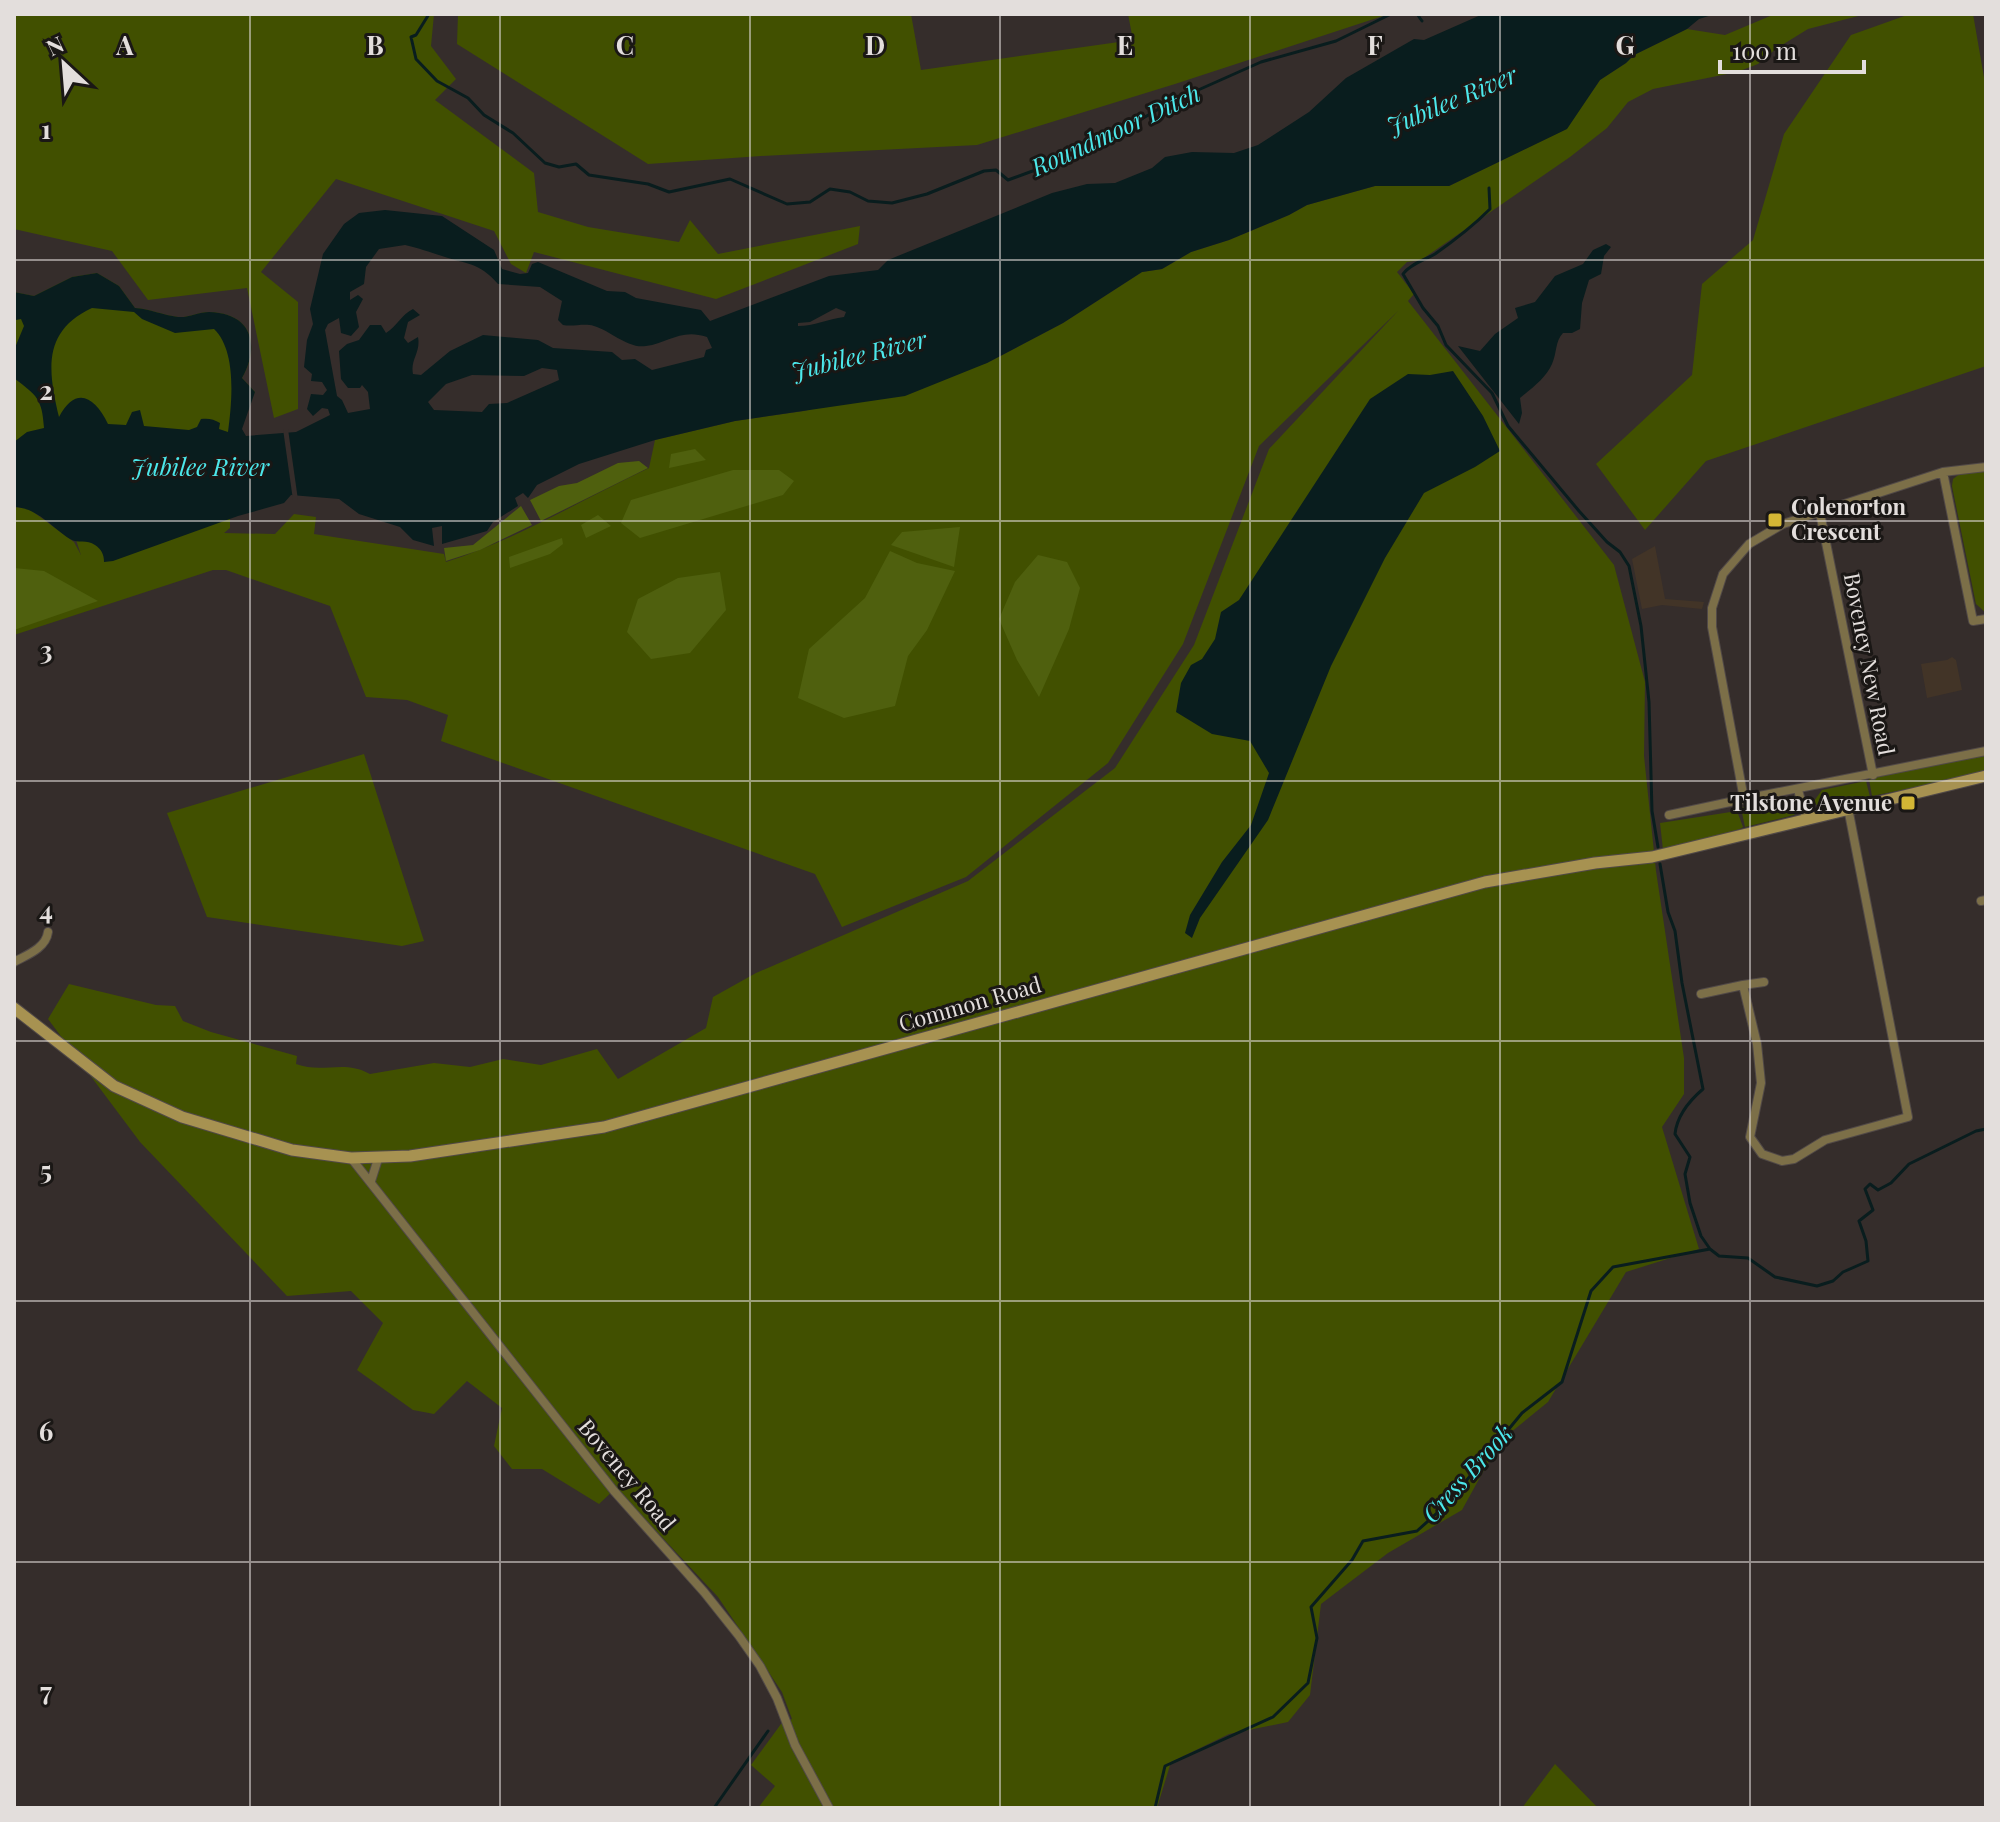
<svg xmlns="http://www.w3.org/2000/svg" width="2000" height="1822" viewBox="0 0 2000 1822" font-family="'Playfair Display',serif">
  <rect width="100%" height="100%" fill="#352d2b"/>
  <path fill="#423427" d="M1655,546L1665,599L1704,602L1702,609L1662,605L1642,609L1632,559Z
    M1952,657L1956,660L1962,690L1927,698L1921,664L1947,660Z"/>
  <path fill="#415000" d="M14,14H434L431,46L456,79L435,100L534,173L538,212L588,227L679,242L690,220L718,254L860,226L858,244L716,299L534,252L526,273L511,264L494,231L336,179L261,272L298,302V409L274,418L247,288L148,300L112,251L14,229Z
    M458,14H911L921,70L1133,40L1128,14H1389L1175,84L977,145L761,156L648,164L457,44Z
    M1775,14H1866L1808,29L1777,48L1758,64L1737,72L1653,89L1628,102L1607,128L1570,157L1421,260L1407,262L1397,272L1414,294L1408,301L1614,565L1645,682L1644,756L1656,871L1684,1058V1094L1662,1127L1699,1249L1626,1272L1548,1402L1500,1441L1462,1510L1388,1553L1321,1604L1310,1695L1288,1722L1229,1734L1171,1762L1157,1808H758L775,1786L751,1765L781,1724L792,1719L782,1692L718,1597L616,1488L599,1504L542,1469H512L494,1446L502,1408L467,1381L434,1414L413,1410L357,1370L383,1323L351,1291L287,1296L140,1142L48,1019L69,984L156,1005L175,1006L183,1021L211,1032L297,1056L296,1064C323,1074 344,1059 370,1074L434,1063L470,1067L503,1059L541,1065L597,1049L618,1079L706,1028L713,997L756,973L968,881L1115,768L1194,645L1269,449L1398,311L1259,446L1183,644L1108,763L966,877L842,927L815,874L441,741L448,715L407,700L366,697L330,606L226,570H213L14,635V507L28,508L74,542L81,555L76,540L230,506V528L224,533L275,534L294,514L316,517L314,534L444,554L446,562C518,539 581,500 649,468L655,440L735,421L804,411L987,363L1063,323L1142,272L1162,269L1191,252L1229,240L1289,215L1307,205L1375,186H1449L1566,129L1600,80L1626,63L1634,55L1687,29L1725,35Z
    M1910,14H1973L1986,89V366L1706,461L1645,530L1596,464L1692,375L1702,284L1753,240L1784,134L1851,35Z
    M97,273L119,286L135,308C150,309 163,315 178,317C188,318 199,312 209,312C251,313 261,344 242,378L255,392L229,436L192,438L57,429L32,387L49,425L46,433L14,445V292L34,296L72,277Z
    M1986,470V613L1976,604L1952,486L1953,479L1961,473Z
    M364,754L424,941L402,946L207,917L167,813Z
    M1986,754V773L1872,796L1869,779Z
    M1866,781L1870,797L1824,808L1818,807L1814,801L1822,790Z
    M1798,795L1801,806L1794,815L1745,827L1741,808Z
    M1737,811L1743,827L1740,829L1663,850L1660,823Z
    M1555,1764L1598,1808H1522Z"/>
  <path fill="#4f600e" d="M695,449L706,460L669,468L671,454Z
    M639,461L648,468L541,521L530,500L559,486L577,483L618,463Z
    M733,470H779L794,481L783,495L640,538L621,523L631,500Z
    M521,506L532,525L480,550L446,561L444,548L473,545Z
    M598,515L611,526L586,538L581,525Z
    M960,527L954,567L891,545L902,532Z
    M562,538L563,544L550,554L510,568L509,557Z
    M890,551L917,563L955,571L927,630L908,656L895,706L844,718L798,698L809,649L865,598Z
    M1038,555L1067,562L1080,588L1069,629L1039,697L1017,660L999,619L1015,582Z
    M14,568L44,571L98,601L14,630Z
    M720,572L726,610L690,653L651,659L627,632L638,599L678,578Z"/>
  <path fill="#091d1e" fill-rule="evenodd" d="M1483,14H1715L1699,19L1687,29L1634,55L1626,63L1600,80L1567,129L1449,186H1375L1307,205L1289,215L1229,240L1191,252L1162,269L1142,272L1063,323L987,363L905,396L735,421L655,440L579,464L537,485L528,498L523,493L515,498L518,506L493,522L487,531L442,544V526L432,528L434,546L413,540L400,527L359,514L339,499L291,495L284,503L238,516L113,561L104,562C104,554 101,549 95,545C87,539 78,544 70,539C51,527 38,508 14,507V442L27,432L44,428C42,398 37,396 14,378V350L24,326L21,319L16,320L14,292L34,296L72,277L97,273L119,286L135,308C150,309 163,315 178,317C188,318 199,312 209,312C251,313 261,344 242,378L255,392L242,429L246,436L296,432L330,415L328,409L322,408L313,416L307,409L311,394L323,395L327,390L322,382L311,381L312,374L304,367L307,340L313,324L310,309L323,254L344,224L359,213L385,210L442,216L494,250L502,269L520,274L528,273L532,264L538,262L607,291L625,292L636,298L701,310L710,321L829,276L878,270L888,260L1052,193L1087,184L1115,183L1152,168L1165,157L1192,152L1234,153L1258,145L1309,112L1346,78L1414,39L1424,40ZM405,245C419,248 429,252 442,256C467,265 478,261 498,284L540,287L562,301L558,320L563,325C573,327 584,323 594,326C611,331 628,349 646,346C668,343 681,328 707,337L712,348L706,350L704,357L652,370L635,359L622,360L612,352L553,348L538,340L483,335L450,351L421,375L413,374C410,360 421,352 418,337L408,343L404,338L408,322L420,315L413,309C401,315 397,326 386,333L381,325H370L359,340L347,344L339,351L341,379L348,388H360L362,385L368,392L370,409L348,413L342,400L337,396L325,330L328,324L339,318L341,333L351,336L359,327L356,312L363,299L358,295L350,300V292L364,284L366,267L379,249ZM92,308L134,312L142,319L175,333L214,329C237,351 232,402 228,432L219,429L220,423C214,419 208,418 201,419L197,427L189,430L144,426L140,410L132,412L126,425L108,424C95,397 76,385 59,417C48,371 42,331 92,308ZM836,308L846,312L844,317C828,319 814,326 798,326V323L810,322ZM542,368L557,370L559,380L507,403L489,404L482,412L434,410L428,402L446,384L472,375L524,376Z
    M1606,244L1611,247L1604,256L1601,274L1589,280L1582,303L1580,329L1572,333H1563C1555,341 1557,353 1552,364C1546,378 1532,388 1520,398L1522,413L1519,424L1458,346L1480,351L1495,334L1518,318L1515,308L1535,302L1555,276L1583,264L1593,250Z
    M1453,371L1483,416L1500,451L1475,467L1424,493L1385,558L1331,666L1268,820L1200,918L1192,938L1185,933L1190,915L1222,862L1251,825L1269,773L1250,741L1212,734L1176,712L1181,683L1191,665L1202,659L1215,639L1221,612L1239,600L1370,399L1408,374L1430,375Z"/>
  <path fill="#352d2b" d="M283,429H288L298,500H293Z"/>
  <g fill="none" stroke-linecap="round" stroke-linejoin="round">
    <path stroke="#091d1e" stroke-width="3" d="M429,14L416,35L411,37L416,59L437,81L468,98L484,115L513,133L545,163L559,167L576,164L589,175L648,184L669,192L730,179L787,204L810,202L830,189L850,192L868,201L892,203L927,194L984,171L996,170L1008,180L1057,162L1070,150L1084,148L1114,135L1169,103L1261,62L1336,41L1391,14
      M1417,14L1422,21
      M1489,188L1490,209C1473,226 1455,240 1435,254C1425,260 1410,264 1403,274L1423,308L1438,326L1446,345L1492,393L1508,426L1579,511L1607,542L1620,552L1629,566L1641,626L1649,702L1652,811L1658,847
      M1660,864L1668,912L1675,931L1682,983L1703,1089C1689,1101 1677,1115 1675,1134L1690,1157L1685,1174L1690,1203L1701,1236L1710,1249L1719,1256L1748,1258L1775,1277L1817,1286L1833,1281L1843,1272L1868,1261L1866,1241L1859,1221L1873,1210L1865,1189L1870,1184L1878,1190L1891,1183L1909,1164L1976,1131L1986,1129
      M714,1808L768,1731
      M1155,1808L1165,1766L1273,1717L1308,1683L1317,1638L1311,1607L1352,1560L1363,1541L1417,1531L1447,1504L1522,1413L1562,1382L1591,1291L1613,1267L1710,1249"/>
    <g stroke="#514947" stroke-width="10">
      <path id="minor" d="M1986,467L1943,472L1783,524L1749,544L1723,574L1712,608V627L1744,799L1986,751
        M1943,472L1973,621L1986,619
        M1820,513L1873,775
        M1798,790L1806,818
        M1669,815L1744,799
        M1981,901L1986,900
        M14,962C27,955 46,948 48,932
        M1743,985L1764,982
        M1701,994L1743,985L1757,1044L1761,1083L1750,1137L1762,1154L1782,1161L1794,1159L1825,1140L1908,1117L1848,808
        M351,1158L614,1491L704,1592L739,1636L760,1666L777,1698L795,1745L829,1808
        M371,1181L378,1159"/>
    </g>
    <g stroke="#514947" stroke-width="13">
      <path id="secondary" d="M14,1008L114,1086L182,1117L292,1150L351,1158L410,1156L604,1127L1485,882L1595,863L1652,857L1986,776"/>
    </g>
    <use href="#minor" stroke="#7c6f48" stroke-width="8"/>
    <use href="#secondary" stroke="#a79251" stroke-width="11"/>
  </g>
  <path fill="none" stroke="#e3dedc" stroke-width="2" stroke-opacity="0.55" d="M250,14V1808M500,14V1808M750,14V1808M1000,14V1808M1250,14V1808M1500,14V1808M1750,14V1808M14,260H1986M14,521H1986M14,781H1986M14,1041H1986M14,1301H1986M14,1562H1986"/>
  <g fill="#d3b635" stroke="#1a1715" stroke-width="3">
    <rect x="1767" y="512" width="16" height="16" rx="4"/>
    <rect x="1900" y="795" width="16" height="16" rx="4"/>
  </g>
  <g text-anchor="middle" stroke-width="6" stroke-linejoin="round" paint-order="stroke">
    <g font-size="22" font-weight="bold" fill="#e3dedc" stroke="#1a1715" text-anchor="start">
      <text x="1791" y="515">Colenorton<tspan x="1791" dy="25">Crescent</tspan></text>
      <text x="1892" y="811" text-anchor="end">Tilstone Avenue</text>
    </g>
    <g font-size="22" fill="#e3dedc" stroke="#1a1715">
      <text transform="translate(1869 664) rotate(79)" y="8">Boveney New Road</text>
      <text transform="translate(970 1004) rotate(-16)" y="8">Common Road</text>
      <text transform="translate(627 1475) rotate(50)" y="8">Boveney Road</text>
    </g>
    <g font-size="24" font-style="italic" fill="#4ce8eb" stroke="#1a1715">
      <text transform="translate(1452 101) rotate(-23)" y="8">Jubilee River</text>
      <text transform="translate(1116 131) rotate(-25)" y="8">Roundmoor Ditch</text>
      <text transform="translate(859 356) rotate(-14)" y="8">Jubilee River</text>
      <text x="200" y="476">Jubilee River</text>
      <text transform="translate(1468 1474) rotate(-48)" y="8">Cress Brook</text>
    </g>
  </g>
  <g font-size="26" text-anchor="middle" font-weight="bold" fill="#e3dedc" stroke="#1a1715" stroke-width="6" stroke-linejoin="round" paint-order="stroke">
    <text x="125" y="55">A</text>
    <text x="375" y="55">B</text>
    <text x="625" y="55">C</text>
    <text x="875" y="55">D</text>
    <text x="1125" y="55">E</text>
    <text x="1375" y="55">F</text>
    <text x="1625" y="55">G</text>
    <text x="46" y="139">1</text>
    <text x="46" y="400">2</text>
    <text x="46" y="660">3</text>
    <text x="46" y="920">4</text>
    <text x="46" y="1180">5</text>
    <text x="46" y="1441">6</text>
    <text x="46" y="1701">7</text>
  </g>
  <rect width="2000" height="1822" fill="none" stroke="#e3dedc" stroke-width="32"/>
  <g transform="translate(64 64) rotate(334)" stroke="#1a1715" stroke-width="6" paint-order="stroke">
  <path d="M0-6L14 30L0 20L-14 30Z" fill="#e3dedc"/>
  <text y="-12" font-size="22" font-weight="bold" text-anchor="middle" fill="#e3dedc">N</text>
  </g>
  <path d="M1720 60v12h144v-12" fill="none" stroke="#e3dedc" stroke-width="4"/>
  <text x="1732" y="60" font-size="24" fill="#e3dedc" stroke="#1a1715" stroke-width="6" paint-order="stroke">100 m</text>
</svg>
